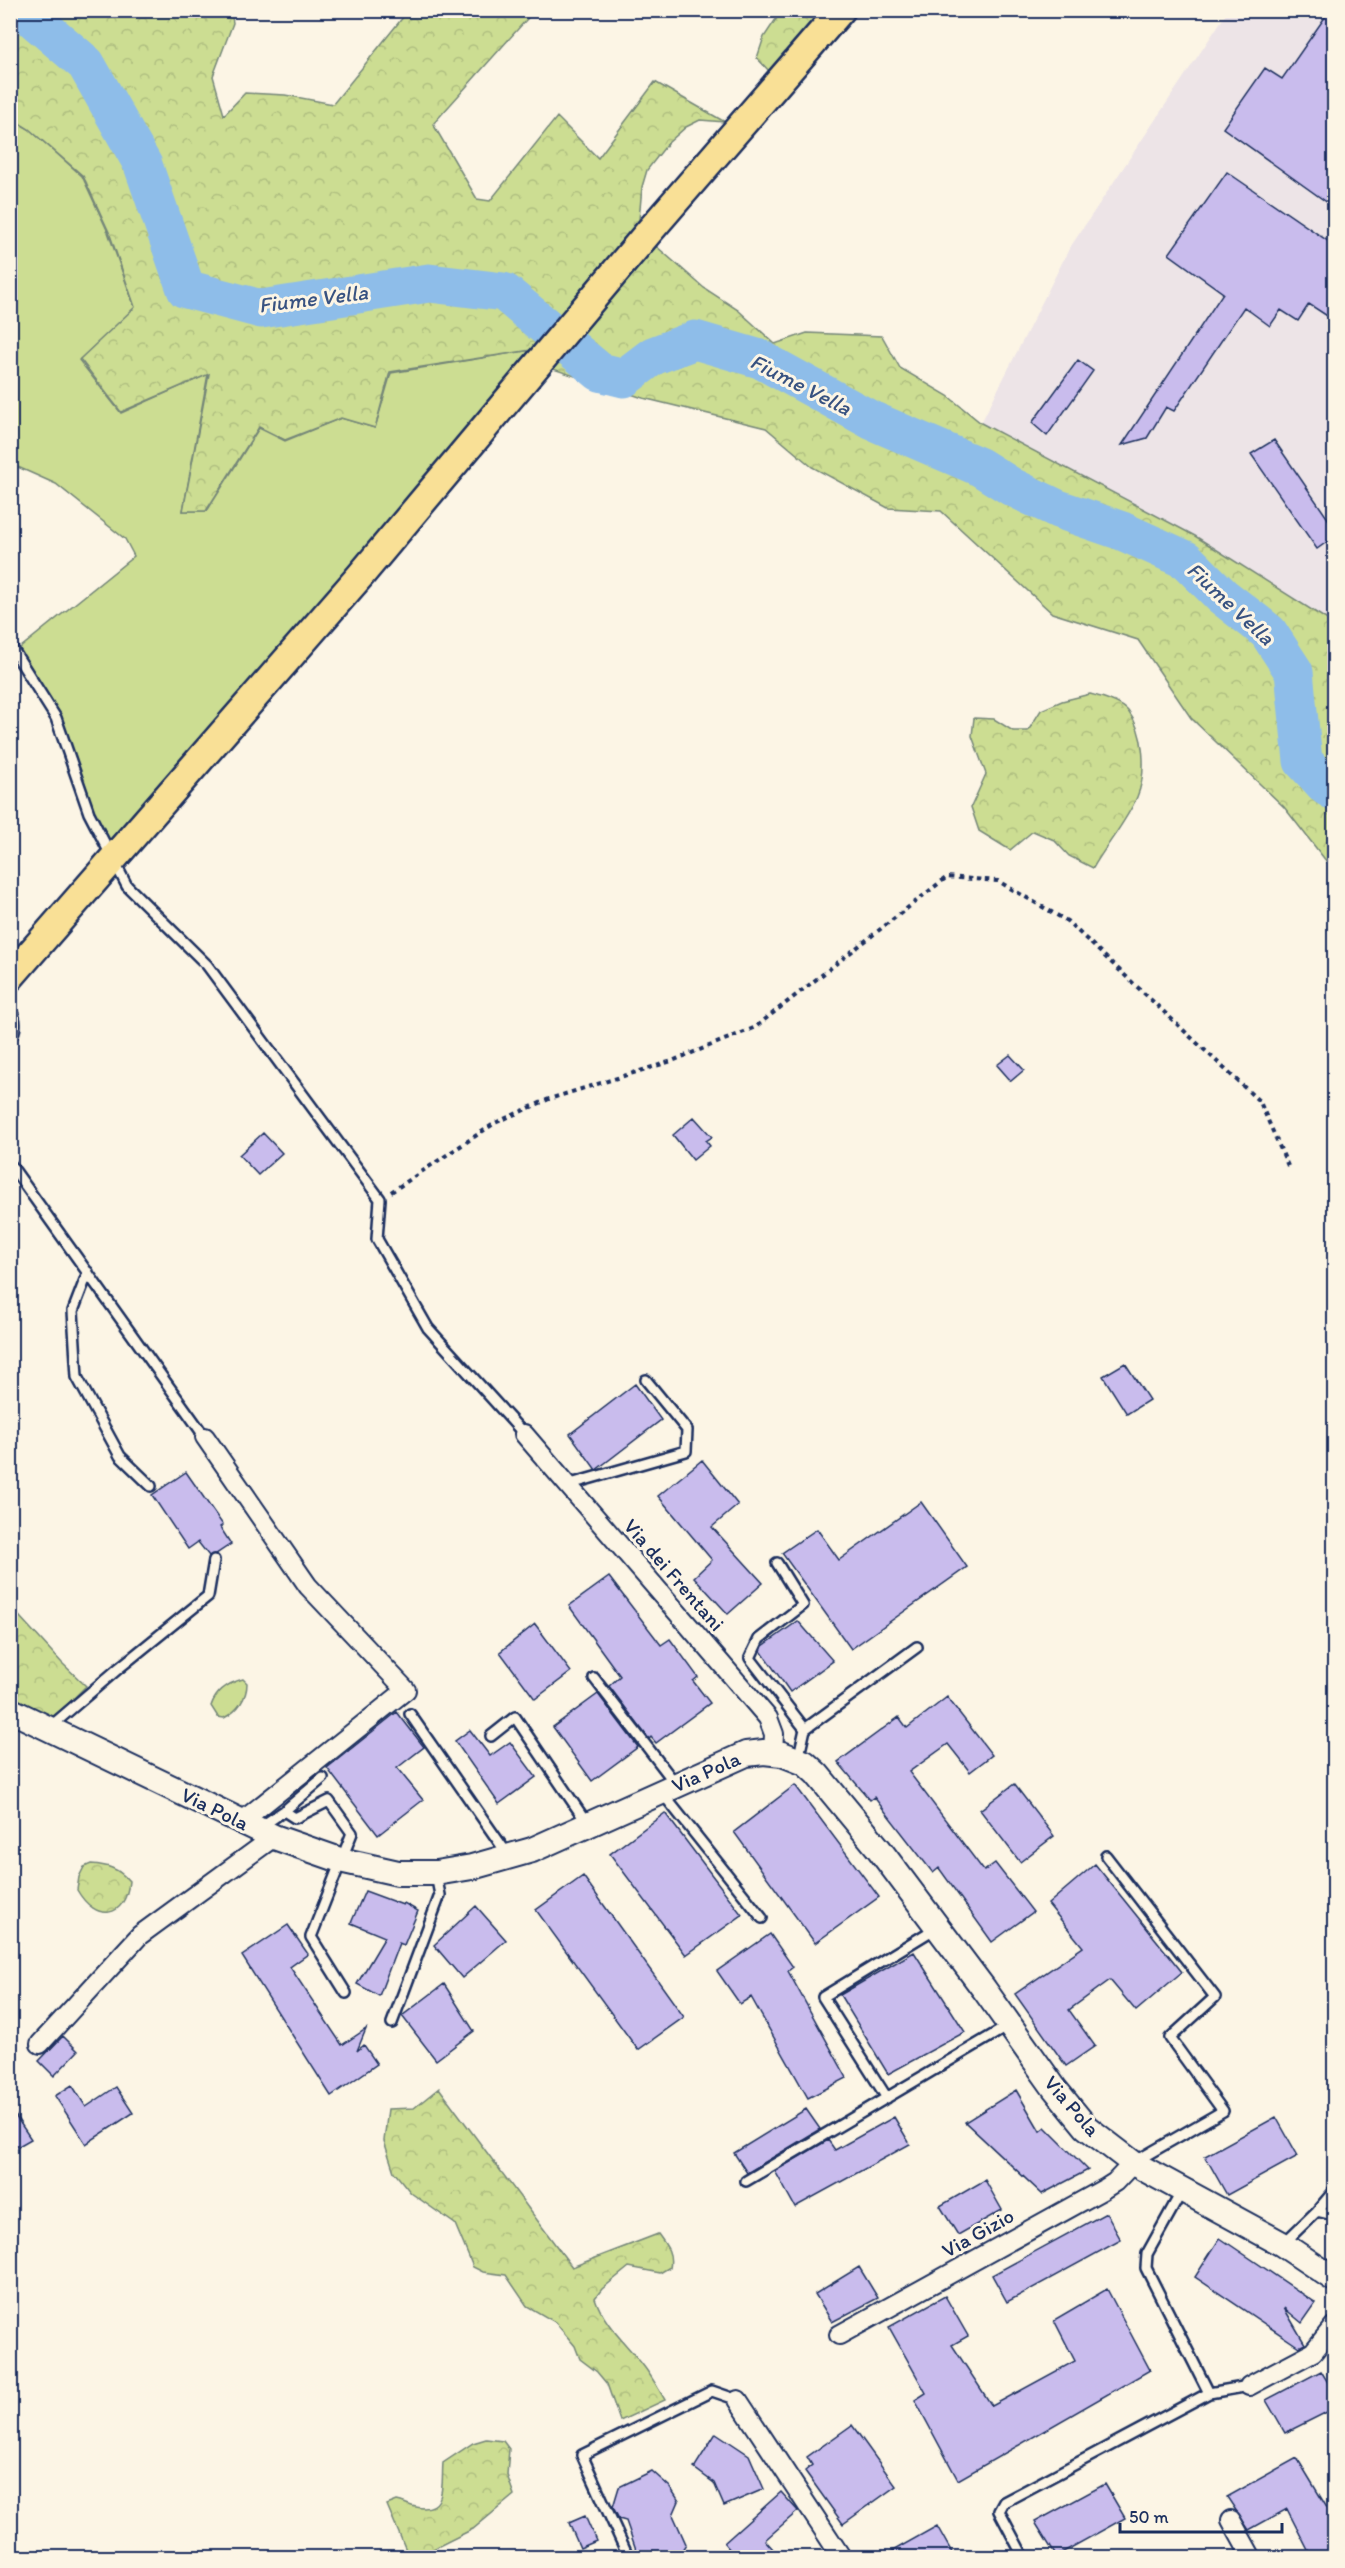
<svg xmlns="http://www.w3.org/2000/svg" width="1345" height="2568" viewBox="0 0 1345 2568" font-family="Itim,sans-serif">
  <defs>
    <pattern id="forest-crowns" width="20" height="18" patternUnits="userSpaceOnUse" patternTransform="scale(1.5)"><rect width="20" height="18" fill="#ccdd92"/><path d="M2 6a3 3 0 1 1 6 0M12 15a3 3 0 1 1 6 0" fill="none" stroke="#afbe80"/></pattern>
  </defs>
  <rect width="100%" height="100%" fill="#fcf5e5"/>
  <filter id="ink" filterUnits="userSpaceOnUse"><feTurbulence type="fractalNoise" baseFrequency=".0167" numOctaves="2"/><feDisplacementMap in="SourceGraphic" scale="12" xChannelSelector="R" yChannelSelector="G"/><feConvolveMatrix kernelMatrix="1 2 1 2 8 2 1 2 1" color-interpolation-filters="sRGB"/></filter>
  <g filter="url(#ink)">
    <path fill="#ede4e7" d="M1228,11H1334V624L1195,536L981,423L1069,249Z"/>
    <path fill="#ccdd92" stroke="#748678" stroke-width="1.5" d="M11,119L29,129L82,176L108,232L135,308L79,360L121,413L208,374L183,511H207L259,428L285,441L341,418L375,428L391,373L531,350L349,567L106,844L56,718L15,652L134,556L125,539L56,484L11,464Z
      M243,1679L247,1683C247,1698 238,1711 224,1718L218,1717L211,1706C216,1691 228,1683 243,1679Z"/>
    <path fill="url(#forest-crowns)" stroke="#748678" stroke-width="1.5" d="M535,10L433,124L477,199L490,201L557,117L598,158L655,82L725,122L700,120L686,127L668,143L647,170L642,187L639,220L531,350L390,372L375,428L341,418L285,440L259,427L206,511H183L209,374L121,412L80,359L135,307L109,232L83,176L29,129L11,118V11H231L233,23L213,76L224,115L245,93L285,95L333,104L408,11Z
      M782,10L821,11L769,71L757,58L764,37Z
      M656,246L704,288L738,310L775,344L807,333L882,336L900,368L948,396L981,423L1195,536L1334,624V871L1284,807L1191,718L1138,640L1052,613L941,511L888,508L812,467L766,428L643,398L553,369Z
      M1090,694C1102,697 1120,702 1128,711C1145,733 1147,773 1137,797C1126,822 1107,844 1093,868L1069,856L1054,840L1033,831L1010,850L979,831L971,807L986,774L972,736L974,718L994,719L1013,731H1028L1041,710L1062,701Z
      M10,1606L62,1663L86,1686L50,1722L11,1703Z
      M91,1864C107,1865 118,1868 129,1881C126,1919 96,1923 77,1890L79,1877L84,1867Z
      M439,2088L572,2267L658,2234C666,2245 673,2253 670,2267L660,2273L629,2267L602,2289L595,2298C604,2325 625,2342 642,2364C651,2375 658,2388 665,2400L620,2421L607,2384L597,2372L580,2359L575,2346L555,2322L527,2306L506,2275L483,2272L473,2267L455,2224L411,2193L394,2172L384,2141L388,2109L414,2108Z
      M486,2439L503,2441L509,2449L507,2475L514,2495L473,2529L429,2551L409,2557L387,2505L397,2501C404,2502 409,2506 416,2507C448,2514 441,2483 443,2463L473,2443Z"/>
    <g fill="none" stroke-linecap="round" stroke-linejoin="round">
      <path stroke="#8ebde9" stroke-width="39" d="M23,10L86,64L143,165L186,289L261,309L429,283L504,292L600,372L624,378L653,356L695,340L760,359L871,420L980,467L1012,487L1058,509L1122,531L1186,560L1222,596L1268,632L1294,672L1303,761L1327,787L1334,791"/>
    </g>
    <path fill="#c9bced" stroke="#1b2f5e" stroke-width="1.5" d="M1330,10H1335V208L1223,128L1265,68L1282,79Z
      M1227,172L1335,246V321L1309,304L1298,321L1281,310L1270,326L1244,307L1174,411L1166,407L1147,438L1122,445L1223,293L1169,254Z
      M1078,360L1093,371L1047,436L1032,423Z
      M1274,440L1335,529V536L1317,549L1251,454Z
      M1010,1055L1024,1070L1011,1081L997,1065Z
      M694,1117L712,1137L706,1141L710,1146L693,1160L673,1135Z
      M263,1133L282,1153L258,1175L239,1155Z
      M1125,1363L1149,1400L1127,1414L1103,1376Z
      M635,1384L661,1420L596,1470L570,1434Z
      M702,1460L738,1505L712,1527L763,1583L728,1614L694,1577L712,1560L658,1496Z
      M186,1472L223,1525L220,1527L231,1544L216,1554L209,1556L198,1542L188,1549L152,1495Z
      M921,1502L967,1567L851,1649L782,1553L817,1529L839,1560Z
      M609,1577L661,1645L670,1639L698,1677L693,1681L710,1703L656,1743L651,1737L649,1739L609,1686L620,1676L569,1606Z
      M798,1621L833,1661L790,1692L761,1651L763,1646Z
      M535,1624L571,1672L535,1699L500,1652Z
      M598,1694L638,1747L592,1781L553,1727Z
      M947,1697L992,1755L970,1772L948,1744L909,1772L984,1871L995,1863L1033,1912L992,1942L939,1868L933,1873L874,1797L870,1800L838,1762L899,1717L907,1728Z
      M397,1712L424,1747L397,1768L423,1800L378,1835L327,1768Z
      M470,1730L490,1756L510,1742L536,1777L499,1804L455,1741Z
      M1014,1784L1054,1836L1020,1862L980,1810Z
      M795,1785L879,1897L815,1943L734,1832Z
      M665,1813L742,1915L686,1955L610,1854Z
      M1095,1864L1182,1972L1136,2011L1110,1980L1069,2010L1095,2046L1066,2066L1015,1994L1083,1947L1048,1904Z
      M583,1876L684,2017L638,2050L536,1910Z
      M365,1891L403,1905L404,1903L418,1911L404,1945L399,1943L379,1996L357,1984L385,1937L351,1923Z
      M476,1906L506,1940L462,1978L434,1945Z
      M288,1925L308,1954L290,1967L342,2045L366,2029L357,2051L364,2045L377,2064L331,2096L242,1956Z
      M770,1934L793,1967L788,1971L847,2078L808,2098L751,1997L740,2004L717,1971Z
      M914,1952L965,2032L888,2074L840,1995Z
      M444,1984L474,2031L436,2060L402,2016Z
      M63,2036L78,2051L54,2076L39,2061Z
      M72,2085L86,2107L116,2087L133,2113L86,2144L55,2096Z
      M1016,2090L1040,2131L1045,2127L1088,2170L1042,2194L965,2122Z
      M10,2108L31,2139L10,2151Z
      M806,2109L820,2129L747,2173L734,2153Z
      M894,2117L910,2144L795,2207L775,2171L828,2140L835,2150Z
      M1276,2117L1298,2156L1227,2195L1205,2156Z
      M985,2180L1002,2210L958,2235L940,2206Z
      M1106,2213L1121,2240L1007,2302L992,2275Z
      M1220,2238L1316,2303L1302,2323L1284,2308L1305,2344L1299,2347L1195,2277Z
      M859,2267L878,2298L832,2322L815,2294Z
      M1107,2289L1150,2370L958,2480L915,2400L926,2393L889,2327L945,2296L968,2336L952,2345L992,2406L1075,2361L1054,2320Z
      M1321,2371L1335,2394V2408L1285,2433L1266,2400Z
      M852,2425L896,2486L843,2524L805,2471L812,2465L807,2457Z
      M716,2433L749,2455L764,2489L724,2506L714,2483L694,2468Z
      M1297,2458L1335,2521V2558H1312L1287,2509L1249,2530L1227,2497Z
      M652,2471L670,2487L679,2501L673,2515L686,2544L677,2558H639L626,2521L619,2519L613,2507L619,2487Z
      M1105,2484L1125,2518L1056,2556L1035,2522Z
      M781,2492L798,2511L765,2540L781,2558H737L724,2543Z
      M585,2516L596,2541L580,2548L569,2523Z
      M937,2526L955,2558H880Z"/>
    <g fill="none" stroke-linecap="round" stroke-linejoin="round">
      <g stroke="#1b2f5e" stroke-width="14">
        <path id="lane" d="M10,645L56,718L89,813L127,886L207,965L380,1199L377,1239L428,1328L524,1434
          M10,1010C16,1017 17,1031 10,1038
          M10,1164L205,1437
          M88,1272L73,1311L77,1377L120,1456L151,1486
          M567,1485L686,1451L687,1430L646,1380
          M777,1563L803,1605L759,1639L750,1658L805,1729
          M594,1678L675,1783
          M410,1714L508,1855
          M50,1727L119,1668L208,1596L214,1560
          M491,1736L515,1717L587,1823
          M798,1760L805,1729L917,1647
          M663,1794L762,1918
          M284,1811L295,1818L329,1801L352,1833L311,1937L346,1993
          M259,1828L284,1811L323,1778
          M1106,1856L1215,1997L1170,2038L1223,2111L1136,2161
          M392,2023L440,1895L436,1875
          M887,2098L823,1997L936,1928
          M746,2181L1008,2026
          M1182,2191L1147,2254L1146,2268L1209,2393
          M1317,2211L1334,2215
          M1284,2243L1317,2211L1334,2191
          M629,2558L582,2455L712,2391L738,2400
          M1024,2558L999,2511L1004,2502L1209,2393L1249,2386"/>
      </g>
      <g stroke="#1b2f5e" stroke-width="22">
        <path id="street" d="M524,1434L768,1718L774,1734L773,1752
          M205,1437L308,1586L406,1690L241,1822
          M40,2044L140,1935L274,1837
          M839,2335L1104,2189L1115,2182L1133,2163
          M1249,2386L1313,2352L1334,2326
          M738,2400L842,2558
          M1231,2520L1252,2558"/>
      </g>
      <g stroke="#1b2f5e" stroke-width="28">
        <path id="secondary" d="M10,1710L274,1837L340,1860L398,1873H436L472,1867L532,1850L746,1754L764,1752L782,1754L805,1763L817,1774L879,1849L984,1989L1055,2089L1086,2127L1133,2163L1282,2244L1334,2279"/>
      </g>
      <g stroke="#1b2f5e" stroke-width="32">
        <path id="primary" d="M10,977L360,576L647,234L841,10"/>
      </g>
      <path stroke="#1b2f5e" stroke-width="4" stroke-dasharray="4.5 4.5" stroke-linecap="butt" d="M391,1192L495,1123L549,1099L672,1061L754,1028L947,877L998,881L1067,921L1260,1102L1288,1166"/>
      <use href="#lane" stroke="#fcf5e5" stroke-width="9"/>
      <use href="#street" stroke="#fcf5e5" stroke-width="18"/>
      <use href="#secondary" stroke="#fcf5e5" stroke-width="24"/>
      <use href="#primary" stroke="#f9e096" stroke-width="27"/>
    </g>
  </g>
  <g text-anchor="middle" stroke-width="6" stroke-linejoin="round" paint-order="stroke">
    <g font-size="21" fill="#1b2f5e" stroke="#fcf5e5">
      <text transform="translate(674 1575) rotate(49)" y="7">Via dei Frentani</text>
      <text transform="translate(706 1772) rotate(-24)" y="7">Via Pola</text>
      <text transform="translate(215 1809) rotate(26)" y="7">Via Pola</text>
      <text transform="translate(1072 2106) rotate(49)" y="7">Via Pola</text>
      <text transform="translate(978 2233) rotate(-29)" y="7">Via Gizio</text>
    </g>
    <g font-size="22" font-style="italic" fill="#385281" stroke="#fcf5e5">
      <text transform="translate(313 298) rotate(-7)" y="8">Fiume Vella</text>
      <text transform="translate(801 384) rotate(27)" y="8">Fiume Vella</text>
      <text transform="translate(1231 603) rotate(43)" y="8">Fiume Vella</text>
    </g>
  </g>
  <rect width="1345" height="2568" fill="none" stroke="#fcf5e5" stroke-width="36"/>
  <rect x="18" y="18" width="1309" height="2532" fill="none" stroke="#1b2f5e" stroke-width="2" filter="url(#ink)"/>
  <path d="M1120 2523v9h162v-9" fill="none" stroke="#1b2f5e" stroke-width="3"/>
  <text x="1129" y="2523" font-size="18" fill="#1b2f5e" stroke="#fcf5e5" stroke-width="4.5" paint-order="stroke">50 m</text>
</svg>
